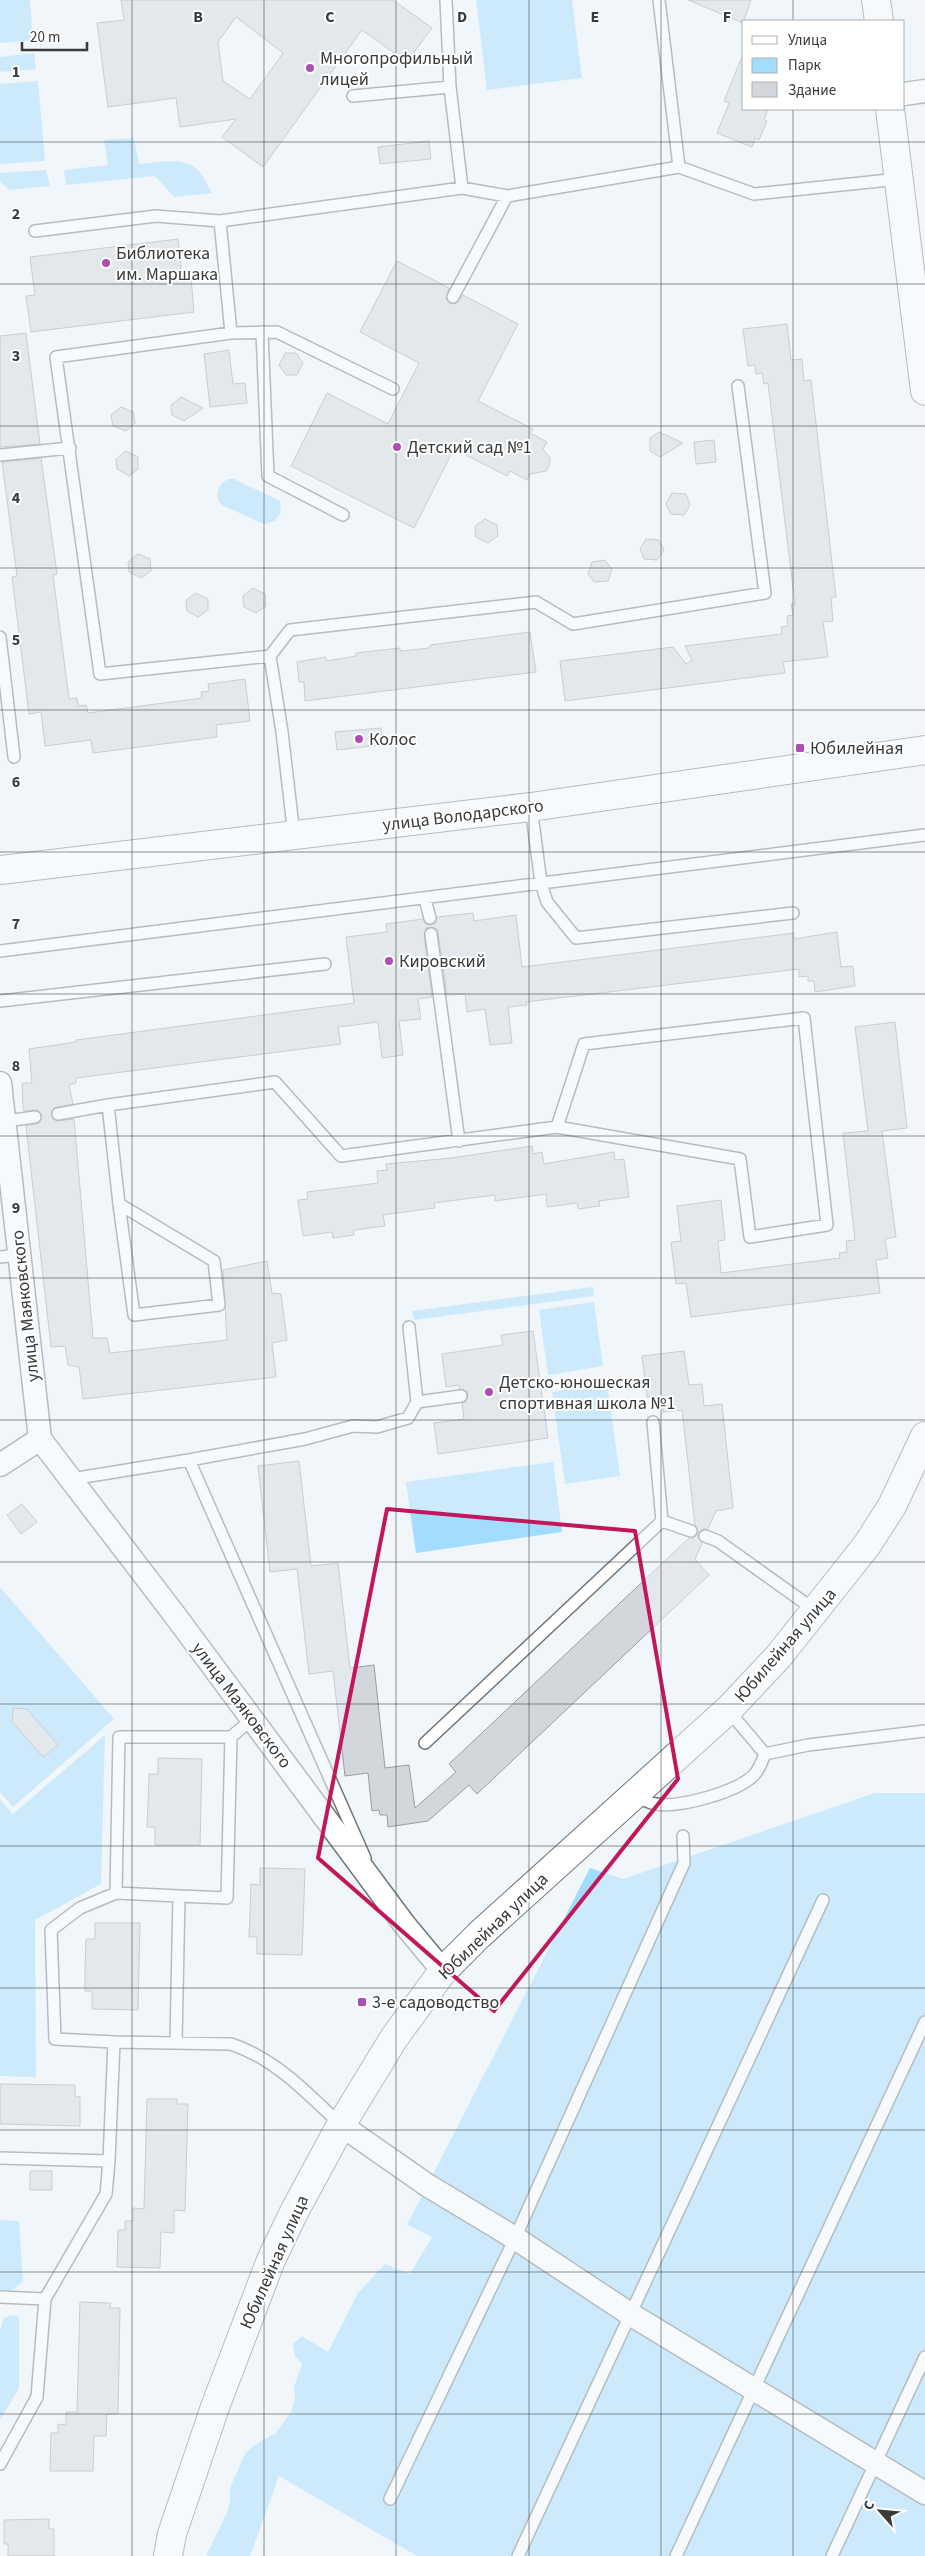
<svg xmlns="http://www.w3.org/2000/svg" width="925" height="2556" viewBox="0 0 925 2556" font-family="'Source Sans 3',sans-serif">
  <rect width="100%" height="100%" fill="#f0f6fa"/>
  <path fill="#a2dcfe" d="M0,0H30L33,40L0,43Z
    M476,0H572L582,78L487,90Z
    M34,53L36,69L0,72V57Z
    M38,81L45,161L0,164V84Z
    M134,138L139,164C155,163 184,156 197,169C203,175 207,185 212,193L174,197L155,176L66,185L64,170L108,165L104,140Z
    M46,170L50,186L10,190L0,182V173Z
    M228,479H234L280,501L281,512L275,521L264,524L222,505L219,502C215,492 219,484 228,479Z
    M593,1287L594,1296L414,1320L412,1311Z
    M594,1302L603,1366L548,1375L539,1310Z
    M607,1383L620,1476L565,1484L552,1392Z
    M553,1462L562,1532L416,1553L406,1482Z
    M0,1587L114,1719L13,1807L0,1792Z
    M105,1735L101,1884L35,1920L36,2077L0,2076V1799L13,1814Z
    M875,1793H925V2556H417L279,2476L250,2556H206L227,2513L230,2501V2488L245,2454L254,2445L276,2433L291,2412L295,2399L294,2387L302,2364L295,2356L293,2344L302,2336L328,2352L358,2293L385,2264L410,2274L432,2237L407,2225L590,1868L623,1879Z
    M0,2220L19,2221L23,2281C16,2288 10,2293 0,2291Z
    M10,2315L19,2317V2388L0,2420V2330L4,2318Z"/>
  <path fill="#d3d7dc" stroke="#9a9da2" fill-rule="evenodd" d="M121,0H393L432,28L407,62L362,30L263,167L222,137L236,119L180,127L176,98L108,107L97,23L124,20ZM236,17L283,53L250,99L223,81L218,42Z
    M688,0H751L743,23Z
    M743,54L744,109H768L764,120L767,121L759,140L755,138L752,147L717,133L729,103L724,101Z
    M429,141L431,159L380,164L378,147Z
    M178,239L182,278L191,277L194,312L31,332L26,296L35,295L30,257Z
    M397,261L449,288L446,298L450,304L457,303L463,295L518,324L478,401L533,429L530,433L547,442L543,449L550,458V463L546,471L530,474L527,480L510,471L507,476L454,449L414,528L291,466L327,393L388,424L419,363L360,332Z
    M787,324L791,360L802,359L804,381L811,380L836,597L831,598L833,621L823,622L828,657L783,662L785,673L565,701L560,661L673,647L686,664L692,660L685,646L782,634L781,627L788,626L787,616L793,615L791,604H795L768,383L764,384L762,373L756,374L755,365L748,366L743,329Z
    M26,333L40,444L0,447V336Z
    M229,350L233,384L245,383L247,403L210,407L204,354Z
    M285,353H296L303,363L297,375H286L279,365Z
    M181,397L203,408L184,421L172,415L171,405Z
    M121,407L133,412L135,423L126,431L113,426L111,415Z
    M659,432L683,443L660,457L650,451V438Z
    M714,440L716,462L696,464L694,442Z
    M126,451L138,457V469L129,476L117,469L116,459Z
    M41,458L57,574L53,575L69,699L77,698L78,706L86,705L88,713L202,698L201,692L209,691L208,684L245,679L250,721L216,725L217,737L93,753L91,740L45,746L41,712L29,714L12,577L17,576L2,462Z
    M672,493L686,494L690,505L684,515L671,514L666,504Z
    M485,519L497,525L498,536L488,543L476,537L475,526Z
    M646,539L659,540L664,550L657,560L644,559L640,549Z
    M138,554L150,559L151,571L141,578L129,572L128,562Z
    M605,560L612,569L608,581L594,582L588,574L592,562Z
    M253,588L265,594L266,606L256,613L244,607L243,596Z
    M196,593L208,599V610L198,617L187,611L186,600Z
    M530,632L536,672L305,701L304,682H299L297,662L326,657L327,661L356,656V653L400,648V651L430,648V645Z
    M381,728L382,745L337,750L335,732Z
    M473,913L474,921L516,915L522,967L794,933V939L837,932L841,967L853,966L855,986L815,992L814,981H808V976L799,977V969L526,1002L527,1005L508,1007L512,1043L490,1045L485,1009L467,1012L465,994L447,995L438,933L437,929L430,927L426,928L424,935L432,997L418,999L421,1019L399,1021L403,1055L382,1058L378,1022L338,1027L341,1044L76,1078V1083L69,1085L73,1104L54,1108L51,1115L56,1121L74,1119L93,1338H107L110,1353L227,1340L223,1270L267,1261L272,1293L281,1294L287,1340L272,1343L276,1377L83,1399L79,1367L68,1365L65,1346L51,1347L26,1126L39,1123L42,1116L38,1110L24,1111L23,1107L22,1083H32L29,1049L76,1042V1040L354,1003L346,937L387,932L386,924L423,919L425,924L431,925L436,923L437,917Z
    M895,1022L907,1128L882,1131L896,1237L885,1239L888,1258L876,1260L880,1293L691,1317L686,1283L676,1284L671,1242L681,1241L677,1206L721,1200L725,1240L718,1241L721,1273L840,1258L839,1253L847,1252L846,1241L855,1240L843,1133L868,1131L855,1027Z
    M532,1146L533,1154L542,1152L544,1164L614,1152L615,1160L624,1159L629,1197L599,1201L600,1206L578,1209L577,1203L547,1207L546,1194L495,1201V1195L434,1203L435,1208L383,1215L385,1226L354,1230V1235L333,1238L332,1232L303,1236L298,1200L308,1199L307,1192L378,1183L377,1171L387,1170L386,1164L451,1158Z
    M533,1331L548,1438L438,1454L434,1423L464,1419L462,1403L466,1402L468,1395L467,1391L460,1389L459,1385L446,1387L442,1354L503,1345L501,1335Z
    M684,1351L689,1385L702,1384L704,1406L722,1404L733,1508L716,1511L708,1529H703L698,1533L695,1525L682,1410L663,1412L662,1400L655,1401L654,1396L647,1397L642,1356Z
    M299,1461L311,1566L338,1563L350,1668L374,1665L385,1768L409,1765L415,1808L456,1772L449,1764L689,1538H693L698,1534L702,1543L695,1559L709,1575L477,1794L469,1785L428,1821L388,1827L387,1815H380L379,1810L372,1811L368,1773L345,1776L333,1671L309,1674L297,1569L270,1572L258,1466Z
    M22,1504L37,1522L21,1534L7,1515Z
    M13,1708L27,1709L58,1745L43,1757L12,1722Z
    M158,1758L202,1759L200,1845H155V1827H147L148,1803L149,1774H158Z
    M260,1868L305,1869L302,1955L257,1954V1937H249L250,1913L251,1884L260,1885Z
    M95,1923H140L138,2010L92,2009V1991H85V1968L86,1939H95Z
    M0,2084L75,2085V2096L80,2097V2126L0,2124Z
    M147,2099H177V2104H188L185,2211L174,2210V2233L161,2232L160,2268L117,2267L118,2230H125V2221H133V2208L144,2209Z
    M30,2171H52V2190H30Z
    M80,2302L111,2303L110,2308H120L118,2414H107L106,2436H94L93,2471H50L51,2433H58V2424L66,2425V2412H77Z
    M49,2519V2529H54V2556H8V2544H4V2520Z"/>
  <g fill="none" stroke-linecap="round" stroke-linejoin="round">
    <g stroke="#707578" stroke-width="14">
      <path id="lane" d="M446,0L450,87L462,188
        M659,0L679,167L754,194L899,179
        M353,96L450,87
        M679,167L507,196L462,188L220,221L231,333L56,357L100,674L270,656L290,630L536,602L573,624L765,593L738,386
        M35,231L156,216L220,221
        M453,297L507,196
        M262,332L268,476L343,515
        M231,333L277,332L393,389
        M0,455L70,448
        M0,637L14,757
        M270,656L282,732L294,835
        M531,807L541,883L547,902L576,938L793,913
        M425,899L430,918
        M431,934L459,1141
        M0,951L925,835
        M0,1001L325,964
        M804,1018L827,1225L750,1237L740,1159L557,1127L584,1044Z
        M58,1114L108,1105
        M6,1121L35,1117
        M119,1204L134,1315L219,1305L214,1261L119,1204L108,1105L275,1082L341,1156L557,1127
        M0,1257L18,1255
        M409,1327L417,1402
        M653,1422L662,1521
        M189,1460L305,1439L353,1426L377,1427L408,1418L417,1402L461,1396
        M71,1479L189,1460L365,1858
        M705,1536L718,1541L816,1611
        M728,1710L765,1754
        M231,1737L252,1719
        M425,1743L662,1521L691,1531
        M765,1754L808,1745L925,1731
        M634,1795C641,1799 648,1803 656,1804C680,1808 737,1792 754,1775C759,1770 762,1761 765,1754
        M116,1893L119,1737H231L227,1898L179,1896
        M114,2042L55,2039L51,1930L80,1908L116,1893L179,1896L176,2042
        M0,2158L109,2161L114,2042L231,2044C276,2059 307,2093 341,2125
        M0,2297L45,2299
        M0,2464L37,2397L45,2299L106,2194L109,2161
        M390,2499L515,2238L684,1863L683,1836
        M518,2556L823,1900
        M676,2556L925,2022
        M832,2556L925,2357"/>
    </g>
    <g stroke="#707578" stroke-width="25">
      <path id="street" d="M904,94L925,91
        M0,1083L40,1439L177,1618L404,1924L443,1971
        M0,1465L40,1439
        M341,2125L427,2185L515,2238L630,2314L925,2493"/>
    </g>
    <g stroke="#707578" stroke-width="30">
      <path id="secondary" d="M876,0L879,21
        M890,109L925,391
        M0,870L531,807L925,750
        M168,2556L172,2534L215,2407L271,2260L294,2212L341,2125L394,2038L443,1971L479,1935L728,1710L778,1657L867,1545L892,1506L925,1436"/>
    </g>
    <use href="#lane" stroke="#fff" stroke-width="11"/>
    <use href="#street" stroke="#fff" stroke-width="22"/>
    <use href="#secondary" stroke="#fff" stroke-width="28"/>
  </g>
  <path d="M0 0H925V2556H0ZM387,1509L635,1531L678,1779L494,2011L318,1858Z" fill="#f0f6fa" fill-opacity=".55" fill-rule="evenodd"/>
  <path fill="none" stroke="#c2185b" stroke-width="4" stroke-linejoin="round" d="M387,1509L635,1531L678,1779L494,2011L318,1858Z"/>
  <path fill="none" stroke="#383a3c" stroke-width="1" stroke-opacity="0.55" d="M132,0V2556M264,0V2556M396,0V2556M529,0V2556M661,0V2556M793,0V21M793,109V2556M0,142H925M0,284H925M0,426H925M0,568H925M0,710H925M0,852H925M0,994H925M0,1136H925M0,1278H925M0,1420H925M0,1562H925M0,1704H925M0,1846H925M0,1988H925M0,2130H925M0,2272H925M0,2414H925"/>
  <g fill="#ac4cb4" stroke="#fff" stroke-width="2">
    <circle cx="310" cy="68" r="5"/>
    <circle cx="106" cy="263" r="5"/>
    <circle cx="397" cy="447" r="5"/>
    <circle cx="359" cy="739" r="5"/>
    <rect x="795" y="743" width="10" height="10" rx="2.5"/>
    <circle cx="389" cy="961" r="5"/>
    <circle cx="489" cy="1392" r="5"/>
    <rect x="357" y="1997" width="10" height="10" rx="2.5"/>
  </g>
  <g text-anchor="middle" stroke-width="4" stroke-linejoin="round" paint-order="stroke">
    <g font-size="18" fill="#383a3c" stroke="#fff" text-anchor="start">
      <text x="320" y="64">Многопрофильный<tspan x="320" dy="21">лицей</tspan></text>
      <text x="116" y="259">Библиотека<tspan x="116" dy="21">им. Маршака</tspan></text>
      <text x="407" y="453">Детский сад №1</text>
      <text x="369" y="745">Колос</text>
      <text x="810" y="754">Юбилейная</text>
      <text x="399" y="967">Кировский</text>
      <text x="499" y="1388">Детско-юношеская<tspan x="499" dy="21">спортивная школа №1</tspan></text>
      <text x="372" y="2008">3-е садоводство</text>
    </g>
    <g font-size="18" fill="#383a3c" stroke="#fff">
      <text transform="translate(463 815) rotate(-7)" y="6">улица Володарского</text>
      <text transform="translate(25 1306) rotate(-96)" y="6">улица Маяковского</text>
      <text transform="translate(785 1645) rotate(-49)" y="6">Юбилейная улица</text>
      <text transform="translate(242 1705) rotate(53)" y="6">улица Маяковского</text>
      <text transform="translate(493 1926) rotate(-44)" y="6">Юбилейная улица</text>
      <text transform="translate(274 2262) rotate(-66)" y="6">Юбилейная улица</text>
    </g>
  </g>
  <g font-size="16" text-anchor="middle" font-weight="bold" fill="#383a3c" stroke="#fff" stroke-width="4" stroke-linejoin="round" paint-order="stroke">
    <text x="198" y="22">B</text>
    <text x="330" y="22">C</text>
    <text x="462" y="22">D</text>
    <text x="595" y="22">E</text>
    <text x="727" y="22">F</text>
    <text x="16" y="77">1</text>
    <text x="16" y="219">2</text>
    <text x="16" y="361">3</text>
    <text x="16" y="503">4</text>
    <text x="16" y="645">5</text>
    <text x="16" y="787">6</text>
    <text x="16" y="929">7</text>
    <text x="16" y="1071">8</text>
    <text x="16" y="1213">9</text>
  </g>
  <rect x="742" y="20" width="162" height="90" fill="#ffffff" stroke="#afb0b1"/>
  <rect x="752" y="36" width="25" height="8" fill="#ffffff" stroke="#afb0b1"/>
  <text x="788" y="45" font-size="15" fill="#383a3c">Улица</text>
  <rect x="752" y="58" width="25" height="15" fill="#a2dcfe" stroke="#afb0b1"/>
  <text x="788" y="70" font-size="15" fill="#383a3c">Парк</text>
  <rect x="752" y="82" width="25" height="15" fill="#d3d7dc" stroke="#afb0b1"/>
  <text x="788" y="95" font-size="15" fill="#383a3c">Здание</text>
  <g transform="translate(880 2511) rotate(297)" stroke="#ffffff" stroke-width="4" paint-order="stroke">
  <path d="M0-4L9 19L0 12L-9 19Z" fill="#383a3c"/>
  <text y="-8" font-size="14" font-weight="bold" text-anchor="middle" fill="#383a3c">С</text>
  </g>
  <path d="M22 42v8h65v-8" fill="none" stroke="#383a3c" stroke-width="2.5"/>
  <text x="30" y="42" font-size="15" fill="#383a3c" stroke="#ffffff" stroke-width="4" paint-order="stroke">20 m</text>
</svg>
